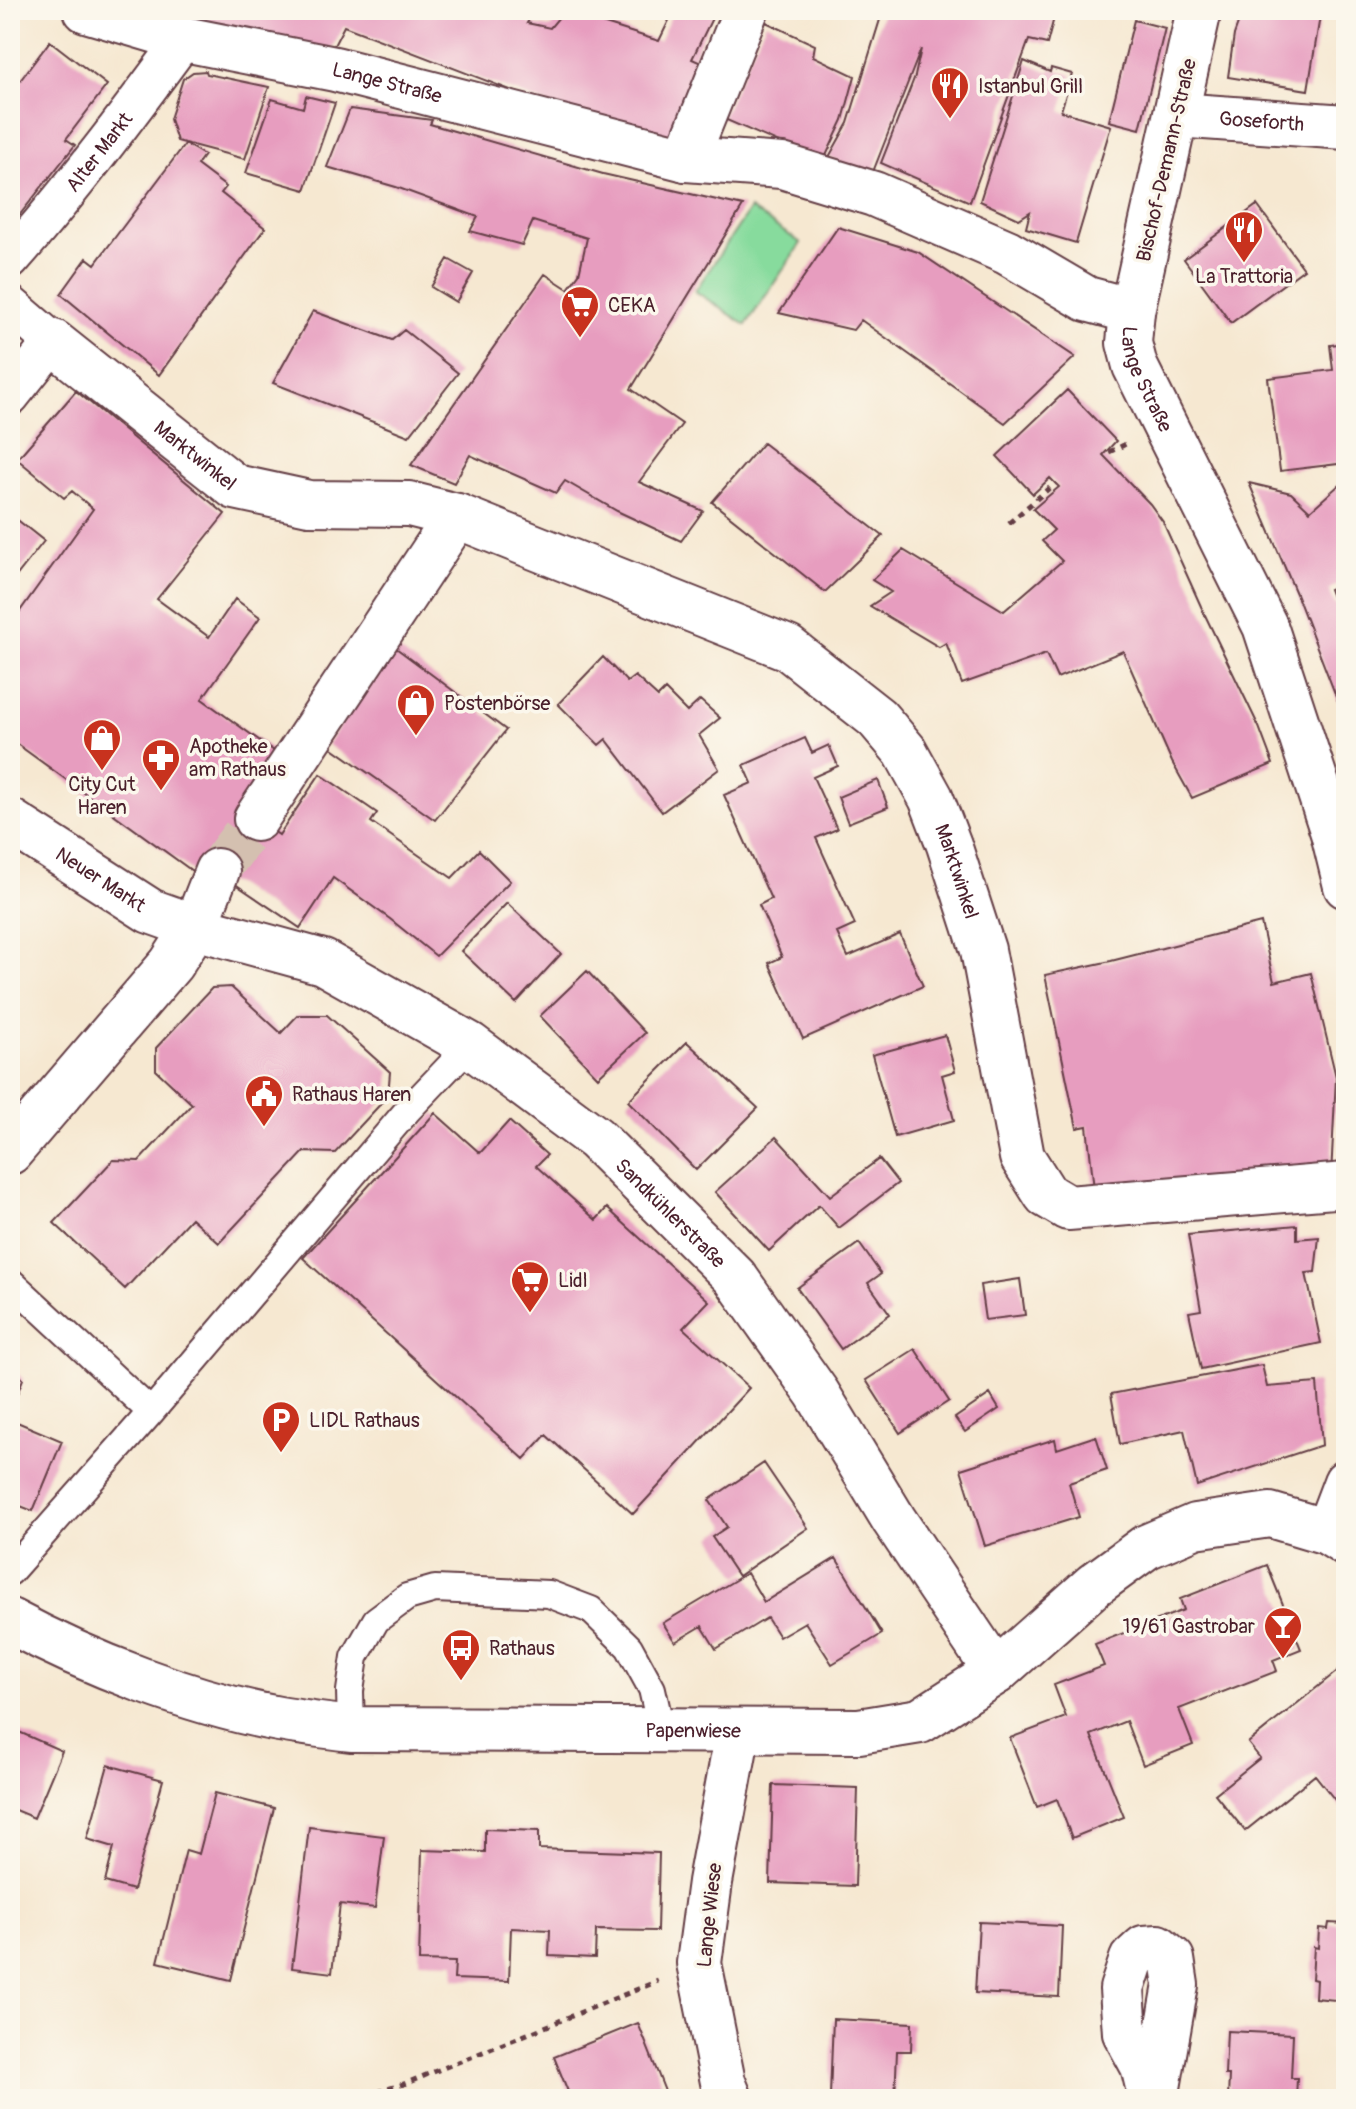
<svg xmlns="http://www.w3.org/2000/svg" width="1356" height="2109" viewBox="0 0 1356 2109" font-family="Pangolin,sans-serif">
  <rect width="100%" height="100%" fill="#fbf7ec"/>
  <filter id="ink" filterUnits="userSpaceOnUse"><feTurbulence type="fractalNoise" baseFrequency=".0125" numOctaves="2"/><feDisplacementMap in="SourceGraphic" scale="16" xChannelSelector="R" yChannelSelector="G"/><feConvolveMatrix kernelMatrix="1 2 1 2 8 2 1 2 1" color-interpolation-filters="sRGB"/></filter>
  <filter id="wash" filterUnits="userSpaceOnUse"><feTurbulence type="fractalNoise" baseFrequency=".006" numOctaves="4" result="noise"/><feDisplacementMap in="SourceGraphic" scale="32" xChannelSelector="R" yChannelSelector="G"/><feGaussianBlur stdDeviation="1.8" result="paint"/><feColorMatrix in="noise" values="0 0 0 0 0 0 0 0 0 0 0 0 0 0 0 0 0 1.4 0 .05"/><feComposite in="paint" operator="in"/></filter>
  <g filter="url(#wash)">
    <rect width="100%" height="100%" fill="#f6e8d1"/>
    <path fill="#87db9d" stroke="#687d64" stroke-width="2" d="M750,209L801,243L746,325L695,291Z"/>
    <g id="blocks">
      <path fill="#e79dbf" d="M125,10H535L527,23L550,28L564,11L659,41L674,10H716L692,59L708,66L669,145L620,132L344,26L328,57Z
        M883,10H1056L1047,44L1029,40L970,202L881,163L915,76L921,49L871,177L829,157L848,123Z
        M1243,10H1321L1308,90L1228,77L1234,35Z
        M1134,20L1165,28L1140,129L1109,121Z
        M766,22L815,45L813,56L855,76L843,120L823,162L722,118Z
        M50,41L107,85L66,139L75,145L10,227V94Z
        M1024,61L1050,72L1051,68L1072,74L1061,111L1111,126L1076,243L1026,228L1030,212L1019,219L980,201Z
        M206,71L207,74L269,87L245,159L177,141L170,119L183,79L193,72Z
        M306,96L335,103L305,190L246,173L272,99L303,108Z
        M350,109L432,120L430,124L603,174L743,206L631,389L682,424L639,482L703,511L681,541L617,511L565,481L556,493L470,455L454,483L411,465L545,274L568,289L579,274L587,238L533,221L522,245L470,231L478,217L396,187L327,167Z
        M185,144L204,155L197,165L226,187L221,193L265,228L159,375L61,294L87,258L95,264Z
        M1257,205L1304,269L1231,323L1184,259Z
        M838,227L918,252L1075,357L1005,423L861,320L853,330L779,313Z
        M448,259L473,273L456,302L431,287Z
        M313,311L392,340L404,330L458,373L409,436L273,383Z
        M1346,343V401L1344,402L1346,463L1280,471L1268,378L1333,370L1330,345Z
        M1067,390L1116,441L1103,455L1150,504L1163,522L1204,613L1259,727L1273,764L1192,798L1172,762L1123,651L1057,678L1046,654L962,684L946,643L939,647L870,606L891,592L872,580L903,550L1004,611L1062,561L1042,541L1054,530L1033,509L1059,487L1050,478L1033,494L997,456Z
        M76,391L225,514L157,599L209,637L235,599L260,617L202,699L281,756L256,819L279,835L320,774L377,813L371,822L452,878L479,850L510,881L436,956L390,919L333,878L300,928L235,884L195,873L10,739V603L20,611L93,509L72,491L64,498L17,459Z
        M763,443L883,536L825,592L712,502Z
        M1249,483L1291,493L1310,511L1339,485L1346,486V533L1343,532L1346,544V582L1329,589L1335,605L1346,602V722L1297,596Z
        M10,514L44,541L10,584Z
        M396,648L506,730L435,820L327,744Z
        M603,657L627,682L635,676L658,697L665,690L687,712L700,700L720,718L699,735L719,769L662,812L606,739L599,745L558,704Z
        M805,738L812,753L829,745L838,766L813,777L837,829L816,838L855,925L837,933L848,957L900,934L923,986L803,1039L769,963L782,957L759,905L771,899L724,795L752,783L744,765Z
        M878,780L888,807L848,823L838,797Z
        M507,903L561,954L516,1003L461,951Z
        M1261,923L1274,982L1311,973L1336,1077L1331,1176L1095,1198L1087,1126L1077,1128L1045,975L1111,961Z
        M587,971L645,1033L598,1077L540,1016Z
        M231,987L281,1033L298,1015H327L390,1072L388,1096L335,1153L304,1152L219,1243L191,1218L125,1289L54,1223L113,1160L139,1161L192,1104L156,1070V1048L212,988Z
        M945,1035L955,1071L942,1075L954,1120L895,1137L872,1055Z
        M687,1042L758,1108L696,1170L628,1101Z
        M435,1113L480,1153L509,1121L547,1155L536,1166L596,1220L607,1208L709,1301L683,1328L749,1388L633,1514L546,1435L524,1459L303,1258Z
        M776,1137L830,1196L879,1159L898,1183L839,1228L819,1205L769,1251L715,1192Z
        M1297,1225V1239L1319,1237L1315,1272L1306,1273L1321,1343L1201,1369L1189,1312L1201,1310L1188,1235Z
        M859,1243L881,1274L868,1283L890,1314L841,1349L797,1288Z
        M1020,1279L1025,1315L985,1320L980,1285Z
        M915,1349L949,1401L900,1433L866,1380Z
        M1262,1365L1267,1387L1317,1383L1322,1445L1197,1486L1184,1430L1120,1444L1111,1394Z
        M10,1366L23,1379L10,1412Z
        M990,1394L999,1409L965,1432L955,1418Z
        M10,1419L62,1441L33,1511L10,1502Z
        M1096,1436L1107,1470L1069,1483L1079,1517L985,1546L961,1469L1055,1439L1057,1449Z
        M764,1463L808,1528L738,1576L712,1537L727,1527L709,1500Z
        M836,1558L882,1634L832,1664L805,1622L779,1637L767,1618L716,1649L702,1626L675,1642L663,1623L747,1573L764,1602Z
        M1267,1565L1301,1649L1273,1660L1277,1671L1179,1709L1193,1745L1143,1765L1126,1721L1091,1735L1124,1817L1072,1838L1057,1799L1037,1807L1010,1738L1066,1717L1054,1685L1104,1666L1095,1644L1184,1610L1180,1599Z
        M1346,1664V1814L1315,1775L1245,1831L1215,1794L1260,1758L1248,1743Z
        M10,1728L62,1751L34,1818L10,1808Z
        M108,1765L163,1780L133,1890L105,1882L114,1847L87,1839Z
        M773,1785L858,1788L855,1886L770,1883Z
        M215,1793L274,1808L231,1980L158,1962L186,1850L199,1854Z
        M309,1827L384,1836L375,1908L340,1904L332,1973L292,1968Z
        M485,1829L539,1831V1849L659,1853L657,1931L596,1930L595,1958L549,1956L550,1930L511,1928L509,1981L454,1979L455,1962L419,1961L422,1850L485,1852Z
        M979,1922L1062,1926L1059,1997L975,1993Z
        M1329,1923L1346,1924V2001L1315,1998L1316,1980L1312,1979L1314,1947L1318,1948L1319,1928L1328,1929Z
        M833,2019L912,2023L911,2051H897L895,2099L830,2096Z
        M638,2023L668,2099H571L554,2057Z
        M1227,2031L1293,2034L1291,2078H1297L1296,2099H1228L1229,2075H1225Z"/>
    </g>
  </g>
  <g filter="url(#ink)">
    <use href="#blocks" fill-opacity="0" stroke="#643d44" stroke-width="2"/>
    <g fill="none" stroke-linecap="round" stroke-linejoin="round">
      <path stroke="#d4c0b0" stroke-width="44" stroke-dasharray="44 22" stroke-linecap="butt" d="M217,871L256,819"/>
      <g stroke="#643d44" stroke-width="30">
        <path id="service" d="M10,1281L151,1412
          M10,1572L151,1412L407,1111L470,1045
          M351,1729L350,1691L355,1657L376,1620L407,1597L435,1589L549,1594L591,1610L629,1647L652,1689L661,1729"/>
      </g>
      <g stroke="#643d44" stroke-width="42">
        <g id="pedestrian">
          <path id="s1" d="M10,260C72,190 128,115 184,39"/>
          <path d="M10,305L53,342L10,396"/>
        </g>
      </g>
      <g stroke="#643d44" stroke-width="48">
        <g id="minor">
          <path id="s2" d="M86,10L184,39L335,69L686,159L782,166L874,194L1007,252L1087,299L1132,311"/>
          <path id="s3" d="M1199,10L1132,311L1129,343L1135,366L1265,626L1333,833L1346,886"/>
          <path id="s4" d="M1176,115L1346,127"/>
          <path d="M686,159L746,10"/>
          <path id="s5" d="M53,342L235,487L309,503L409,504L457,516"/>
          <path id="s6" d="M256,819L457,516L788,648L877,718L905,751L931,798L949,845L983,950L1022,1157L1046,1195L1068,1208L1346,1185"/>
          <path id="s7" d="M10,821L150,911L195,927L323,962L470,1045L595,1138L735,1277L817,1393L894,1520L996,1672"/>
          <path d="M10,1152L171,964L195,927L217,871"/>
          <path d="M1327,1532L1346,1482"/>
          <path d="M730,2099L723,2082L699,1963L710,1882L738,1731"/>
          <path d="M1151,2099L1143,2066L1125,2033L1122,1989L1132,1959L1144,1948L1158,1947L1172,1959L1176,1985L1156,2099"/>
        </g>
      </g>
      <g stroke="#643d44" stroke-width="48">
        <g id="tertiary">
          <path id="s8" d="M10,1621C88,1663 192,1703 279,1719C303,1723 327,1726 351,1729L859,1731L920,1721L996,1672L1094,1585L1146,1547L1195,1526L1270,1515L1327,1532L1346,1544"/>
        </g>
      </g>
      <path stroke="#643d44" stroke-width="5" stroke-dasharray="6 6" stroke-linecap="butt" d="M1109,452L1126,444
        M1009,523L1055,483
        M354,2099L404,2084L658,1981"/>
      <use href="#service" stroke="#fff" stroke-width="26"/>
      <use href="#pedestrian" stroke="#fff" stroke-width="38"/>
      <use href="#minor" stroke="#fff" stroke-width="44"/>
      <use href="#tertiary" stroke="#fff" stroke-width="44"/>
    </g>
  </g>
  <defs>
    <g id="restaurant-pin" transform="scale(2)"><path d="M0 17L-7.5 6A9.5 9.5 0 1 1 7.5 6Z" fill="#c8321e" stroke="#fbf7ec"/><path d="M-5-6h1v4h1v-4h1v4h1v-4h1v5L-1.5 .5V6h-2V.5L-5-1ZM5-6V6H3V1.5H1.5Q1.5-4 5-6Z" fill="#fff"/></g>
    <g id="supermarket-pin" transform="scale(2)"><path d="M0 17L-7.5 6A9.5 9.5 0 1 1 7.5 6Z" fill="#c8321e" stroke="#fbf7ec"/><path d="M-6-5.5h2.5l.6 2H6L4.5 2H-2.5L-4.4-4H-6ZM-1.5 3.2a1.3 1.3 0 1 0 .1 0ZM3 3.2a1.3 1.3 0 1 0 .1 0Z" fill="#fff"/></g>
    <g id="shop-pin" transform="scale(2)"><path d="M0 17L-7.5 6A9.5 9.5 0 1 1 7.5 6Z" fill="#c8321e" stroke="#fbf7ec"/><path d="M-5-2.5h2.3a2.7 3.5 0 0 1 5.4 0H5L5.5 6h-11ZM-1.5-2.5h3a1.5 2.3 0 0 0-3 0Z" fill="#fff"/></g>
    <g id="pharmacy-pin" transform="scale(2)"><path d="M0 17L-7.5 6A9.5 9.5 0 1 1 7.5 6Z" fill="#c8321e" stroke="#fbf7ec"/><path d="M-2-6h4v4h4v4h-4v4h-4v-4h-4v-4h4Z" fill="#fff"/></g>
    <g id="civic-pin" transform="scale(2)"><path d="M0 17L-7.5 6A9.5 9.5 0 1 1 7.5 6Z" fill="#c8321e" stroke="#fbf7ec"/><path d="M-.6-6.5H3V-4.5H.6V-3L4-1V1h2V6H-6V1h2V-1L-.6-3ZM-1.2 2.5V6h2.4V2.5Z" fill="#fff"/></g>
    <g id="parking-pin" transform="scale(2)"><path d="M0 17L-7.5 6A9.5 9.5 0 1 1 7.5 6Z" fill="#c8321e" stroke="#fbf7ec"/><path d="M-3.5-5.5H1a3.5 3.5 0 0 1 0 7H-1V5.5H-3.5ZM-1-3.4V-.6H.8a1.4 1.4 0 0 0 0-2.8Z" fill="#fff"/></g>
    <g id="bar-pin" transform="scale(2)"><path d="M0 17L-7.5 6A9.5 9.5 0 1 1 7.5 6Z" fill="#c8321e" stroke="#fbf7ec"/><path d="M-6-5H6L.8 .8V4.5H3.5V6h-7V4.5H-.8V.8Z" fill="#fff"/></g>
    <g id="bus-pin" transform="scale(2)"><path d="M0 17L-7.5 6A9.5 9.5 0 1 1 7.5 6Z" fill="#c8321e" stroke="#fbf7ec"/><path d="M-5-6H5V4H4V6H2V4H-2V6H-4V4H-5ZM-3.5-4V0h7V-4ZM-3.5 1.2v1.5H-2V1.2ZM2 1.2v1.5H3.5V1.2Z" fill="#fff"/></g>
  </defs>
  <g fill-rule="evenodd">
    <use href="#restaurant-pin" x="950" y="86"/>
    <use href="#restaurant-pin" x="1244" y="230"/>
    <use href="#supermarket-pin" x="580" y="305"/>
    <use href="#shop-pin" x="416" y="703"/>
    <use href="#shop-pin" x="102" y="738"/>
    <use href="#pharmacy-pin" x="161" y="758"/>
    <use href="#civic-pin" x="264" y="1094"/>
    <use href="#supermarket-pin" x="530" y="1280"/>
    <use href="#parking-pin" x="281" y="1420"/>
    <use href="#bar-pin" x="1283" y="1626"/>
    <use href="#bus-pin" x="461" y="1648"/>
  </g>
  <g text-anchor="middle" stroke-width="7" stroke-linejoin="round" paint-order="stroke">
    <g font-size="20" fill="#4a1f2b" stroke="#fbf7ec">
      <text dy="7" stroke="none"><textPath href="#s2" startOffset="310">Lange Straße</textPath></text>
      <text dy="7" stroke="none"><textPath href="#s4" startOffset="86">Goseforth</textPath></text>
      <text dy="7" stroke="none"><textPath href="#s1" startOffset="140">Alter Markt</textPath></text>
      <text transform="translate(1166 160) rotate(-77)" y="7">Bischof-Demann-Straße</text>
      <text dy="7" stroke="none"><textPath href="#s3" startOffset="380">Lange Straße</textPath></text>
      <text dy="7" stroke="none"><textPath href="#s5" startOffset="182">Marktwinkel</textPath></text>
      <text dy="7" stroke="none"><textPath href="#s6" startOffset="1008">Marktwinkel</textPath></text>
      <text dy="7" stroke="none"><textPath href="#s7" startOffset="108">Neuer Markt</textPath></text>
      <text dy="7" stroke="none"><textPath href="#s7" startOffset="778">Sandkühlerstraße</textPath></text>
      <text dy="7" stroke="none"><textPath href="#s8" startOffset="702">Papenwiese</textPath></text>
      <text transform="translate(709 1915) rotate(-84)" y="7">Lange Wiese</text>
    </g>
    <g font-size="20" fill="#4a1f2b" stroke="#fbf7ec" text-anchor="start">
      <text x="978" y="93">Istanbul Grill</text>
      <text x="1244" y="283" text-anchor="middle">La Trattoria</text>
      <text x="608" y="312">CEKA</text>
      <text x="444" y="710">Postenbörse</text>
      <text x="189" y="753">Apotheke<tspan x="189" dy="23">am Rathaus</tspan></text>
      <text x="102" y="791" text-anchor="middle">City Cut<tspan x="102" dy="23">Haren</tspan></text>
      <text x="292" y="1101">Rathaus Haren</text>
      <text x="558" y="1287">Lidl</text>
      <text x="309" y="1427">LIDL Rathaus</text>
      <text x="1255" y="1633" text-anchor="end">19/61 Gastrobar</text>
      <text x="489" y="1655">Rathaus</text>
    </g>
  </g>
  <rect width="1356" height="2109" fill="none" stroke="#fbf7ec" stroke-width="40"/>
</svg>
